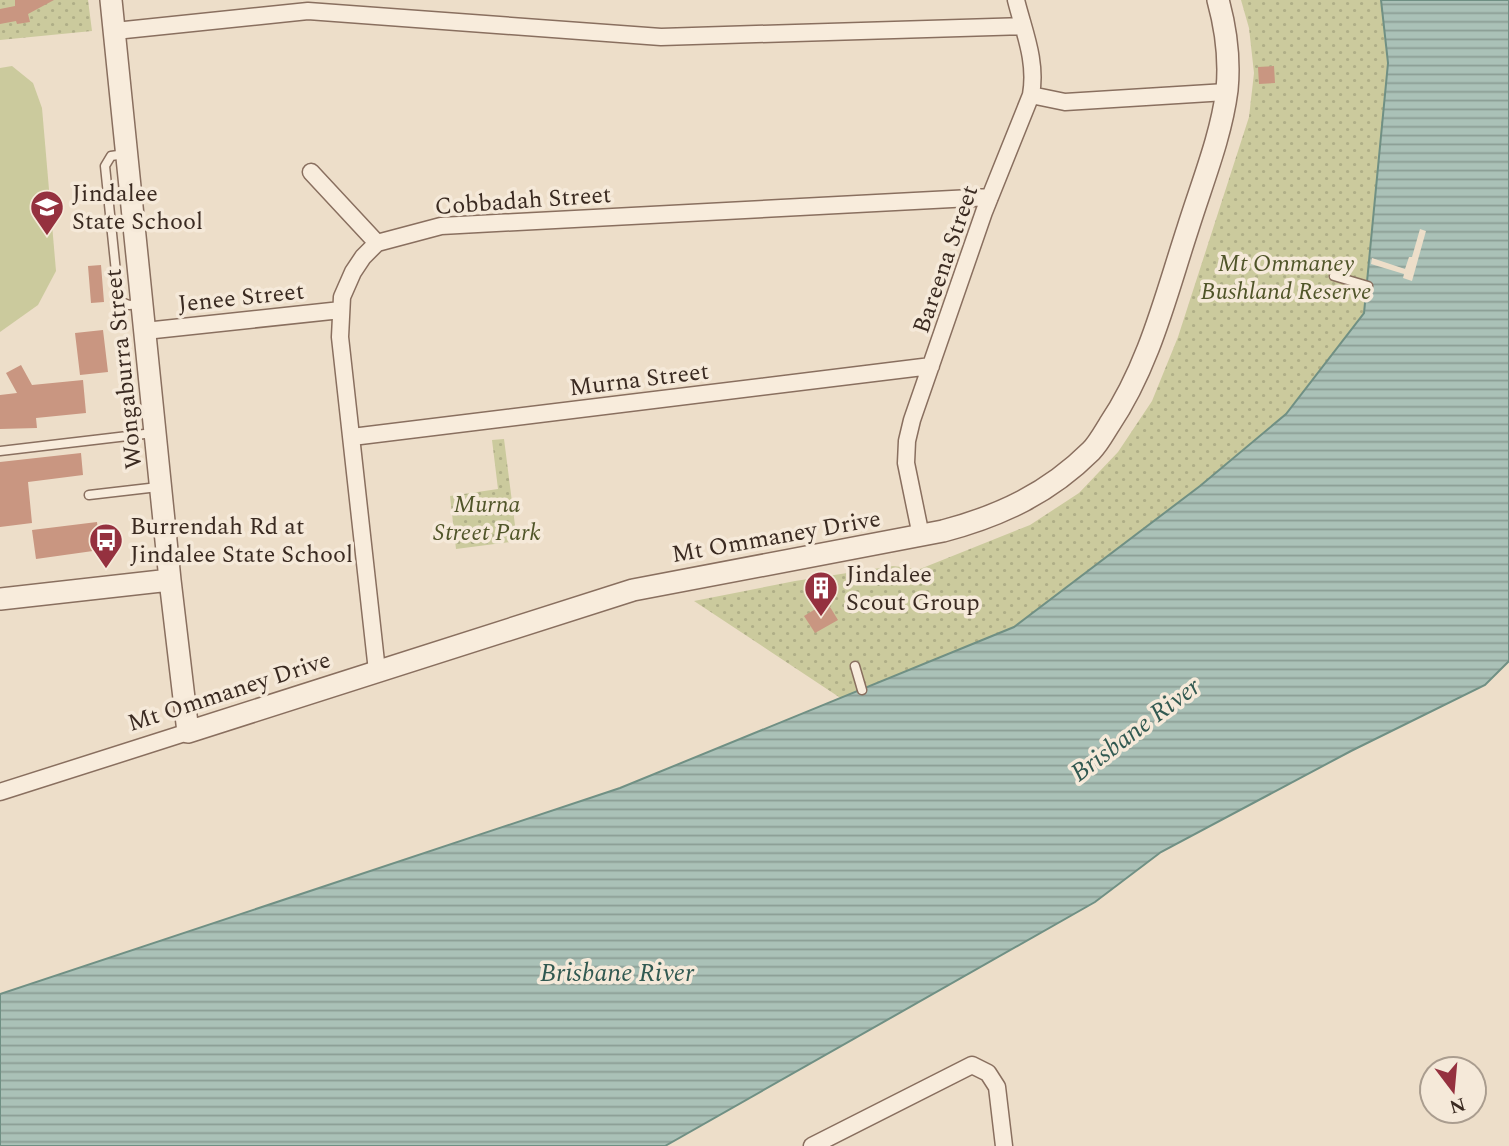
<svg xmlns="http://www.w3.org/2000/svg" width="1509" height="1146" viewBox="0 0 1509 1146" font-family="Spectral,serif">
  <defs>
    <pattern id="park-dots" width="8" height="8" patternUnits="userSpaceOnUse" patternTransform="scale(1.75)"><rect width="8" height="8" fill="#cbca9d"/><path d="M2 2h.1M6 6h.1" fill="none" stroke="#afae87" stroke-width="1.8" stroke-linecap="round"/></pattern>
    <pattern id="water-rules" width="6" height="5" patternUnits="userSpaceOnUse" patternTransform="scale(1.75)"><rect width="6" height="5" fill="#aac1b7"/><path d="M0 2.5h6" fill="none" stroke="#8b9d94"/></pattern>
  </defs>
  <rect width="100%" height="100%" fill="#eddec9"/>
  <path fill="url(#park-dots)" d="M0,0H88L92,31L0,40Z
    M1241,0H1381L1388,63L1364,313L1286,414L1200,486L1014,627L842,699L694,601L795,581L893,566L920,569L1030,525L1079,493L1118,452L1152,401L1178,337L1249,117L1254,73L1249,28Z
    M504,439L517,541L456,549L450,496L498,489L492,440Z"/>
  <path fill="#cbca9d" d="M12,66L33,83L42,108L56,271L38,305L0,332V68Z"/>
  <path fill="url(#water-rules)" stroke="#709084" stroke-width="2" d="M1381,0H1509V661L1485,685L1351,751L1161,852L1095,902L665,1146H0V994L620,788L1014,627L1200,486L1286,414L1364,313L1388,63Z"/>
  <path fill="#eddec9" d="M1420,229L1426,231L1412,281L1403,278L1404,274L1371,264L1372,258L1405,269L1409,257H1412Z"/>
  <path fill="#c99681" d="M15,0H54L28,14L30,22L17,24L16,21L0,24V9L15,6Z
    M1274,66L1275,83L1259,84L1258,67Z
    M101,265L104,302L91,303L88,266Z
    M103,330L108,372L80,375L75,333Z
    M21,365L32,385L83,380L86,413L36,418L37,428L0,429V395L17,393L6,373Z
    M81,453L83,475L28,482L32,523L0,527V462Z
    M97,522L100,550L36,559L32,530Z
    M827,602L838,620L815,633L804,616Z"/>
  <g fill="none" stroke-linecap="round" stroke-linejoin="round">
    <g stroke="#896f5f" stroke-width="11">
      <path id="service" d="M125,154L111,156L105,166L119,301L129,305L140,304
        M1334,276L1368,286
        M0,451L153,433
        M89,495L158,487
        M855,666L862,690"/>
    </g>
    <g stroke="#896f5f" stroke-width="19">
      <path id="minor" d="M115,31L308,11L661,37L1023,26
        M1031,95L1065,102L1226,92
        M311,172L377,243
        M145,331L341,310
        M352,437L931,366
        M921,536L906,463L907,441L912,420L984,212L1031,95C1037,61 1024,32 1016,0
        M377,671L340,337L342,297L353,272L363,257L377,243L441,226L990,197
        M0,792L188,732
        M812,1146L972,1065L988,1073L997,1087L1004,1146"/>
    </g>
    <g stroke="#896f5f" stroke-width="24">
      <path id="tertiary" d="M111,0L170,580L188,732L633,590L943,531C1000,516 1049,493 1091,451C1098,444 1104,433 1109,425C1149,366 1166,295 1188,228C1202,183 1221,137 1227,90C1230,59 1226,29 1218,0
        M0,599L170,580"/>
    </g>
    <use href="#service" stroke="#f8ecdc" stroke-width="8"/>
    <use href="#minor" stroke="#f8ecdc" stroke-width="16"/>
    <use href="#tertiary" stroke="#f8ecdc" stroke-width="21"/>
  </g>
  <defs>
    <g id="school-pin" transform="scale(1.75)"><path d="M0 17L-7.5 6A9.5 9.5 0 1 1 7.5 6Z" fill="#95313f" stroke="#f5e9d9"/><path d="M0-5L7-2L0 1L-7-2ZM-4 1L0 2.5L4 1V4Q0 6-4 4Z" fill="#fff"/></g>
    <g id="bus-pin" transform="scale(1.75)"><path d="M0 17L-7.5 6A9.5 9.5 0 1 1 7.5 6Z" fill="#95313f" stroke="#f5e9d9"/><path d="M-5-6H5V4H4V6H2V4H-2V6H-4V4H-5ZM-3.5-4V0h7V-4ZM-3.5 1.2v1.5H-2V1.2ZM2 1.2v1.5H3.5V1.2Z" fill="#fff"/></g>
    <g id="building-pin" transform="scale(1.75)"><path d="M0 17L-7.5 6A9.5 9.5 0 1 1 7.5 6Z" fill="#95313f" stroke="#f5e9d9"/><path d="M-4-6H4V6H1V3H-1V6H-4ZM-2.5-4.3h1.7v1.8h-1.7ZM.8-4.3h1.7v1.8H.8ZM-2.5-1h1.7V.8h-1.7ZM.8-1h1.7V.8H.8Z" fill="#fff"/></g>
  </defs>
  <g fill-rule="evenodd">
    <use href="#school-pin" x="47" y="207"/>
    <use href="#bus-pin" x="106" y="540"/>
    <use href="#building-pin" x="821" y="588"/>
  </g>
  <g text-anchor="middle" stroke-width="7" stroke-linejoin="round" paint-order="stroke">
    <g font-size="24" fill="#3a2a21" stroke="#f5e9d9" text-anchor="start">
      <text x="72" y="201">Jindalee<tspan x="72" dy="28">State School</tspan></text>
      <text x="130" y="534">Burrendah Rd at<tspan x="130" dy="28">Jindalee State School</tspan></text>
      <text x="846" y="582">Jindalee<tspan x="846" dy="28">Scout Group</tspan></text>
    </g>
    <g font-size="24" fill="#3a2a21" stroke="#f5e9d9">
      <text transform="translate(523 200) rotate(-4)" y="8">Cobbadah Street</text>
      <text transform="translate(945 259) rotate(-71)" y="8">Bareena Street</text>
      <text transform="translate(241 297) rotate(-6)" y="8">Jenee Street</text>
      <text transform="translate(123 369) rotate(-96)" y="8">Wongaburra Street</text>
      <text transform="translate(639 379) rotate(-7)" y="8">Murna Street</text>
      <text transform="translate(776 536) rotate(-10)" y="8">Mt Ommaney Drive</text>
      <text transform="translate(229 691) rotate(-18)" y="8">Mt Ommaney Drive</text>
    </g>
    <g font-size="24" font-style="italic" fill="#505529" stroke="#f5e9d9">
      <text x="1286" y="271">Mt Ommaney<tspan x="1286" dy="28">Bushland Reserve</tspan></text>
      <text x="487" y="512">Murna<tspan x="487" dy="28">Street Park</tspan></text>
    </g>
    <g font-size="26" font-style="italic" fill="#315951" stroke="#f5e9d9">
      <text transform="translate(1135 729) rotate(-37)" y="9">Brisbane River</text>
      <text x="617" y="981">Brisbane River</text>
    </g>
  </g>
  <g transform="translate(1453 1090) rotate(164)"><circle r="33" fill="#f5e9d9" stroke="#aa9d8f" stroke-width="2"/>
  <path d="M0-5L12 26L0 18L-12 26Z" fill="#95313f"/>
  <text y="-10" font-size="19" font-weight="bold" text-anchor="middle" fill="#3a2a21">N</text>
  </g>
</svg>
